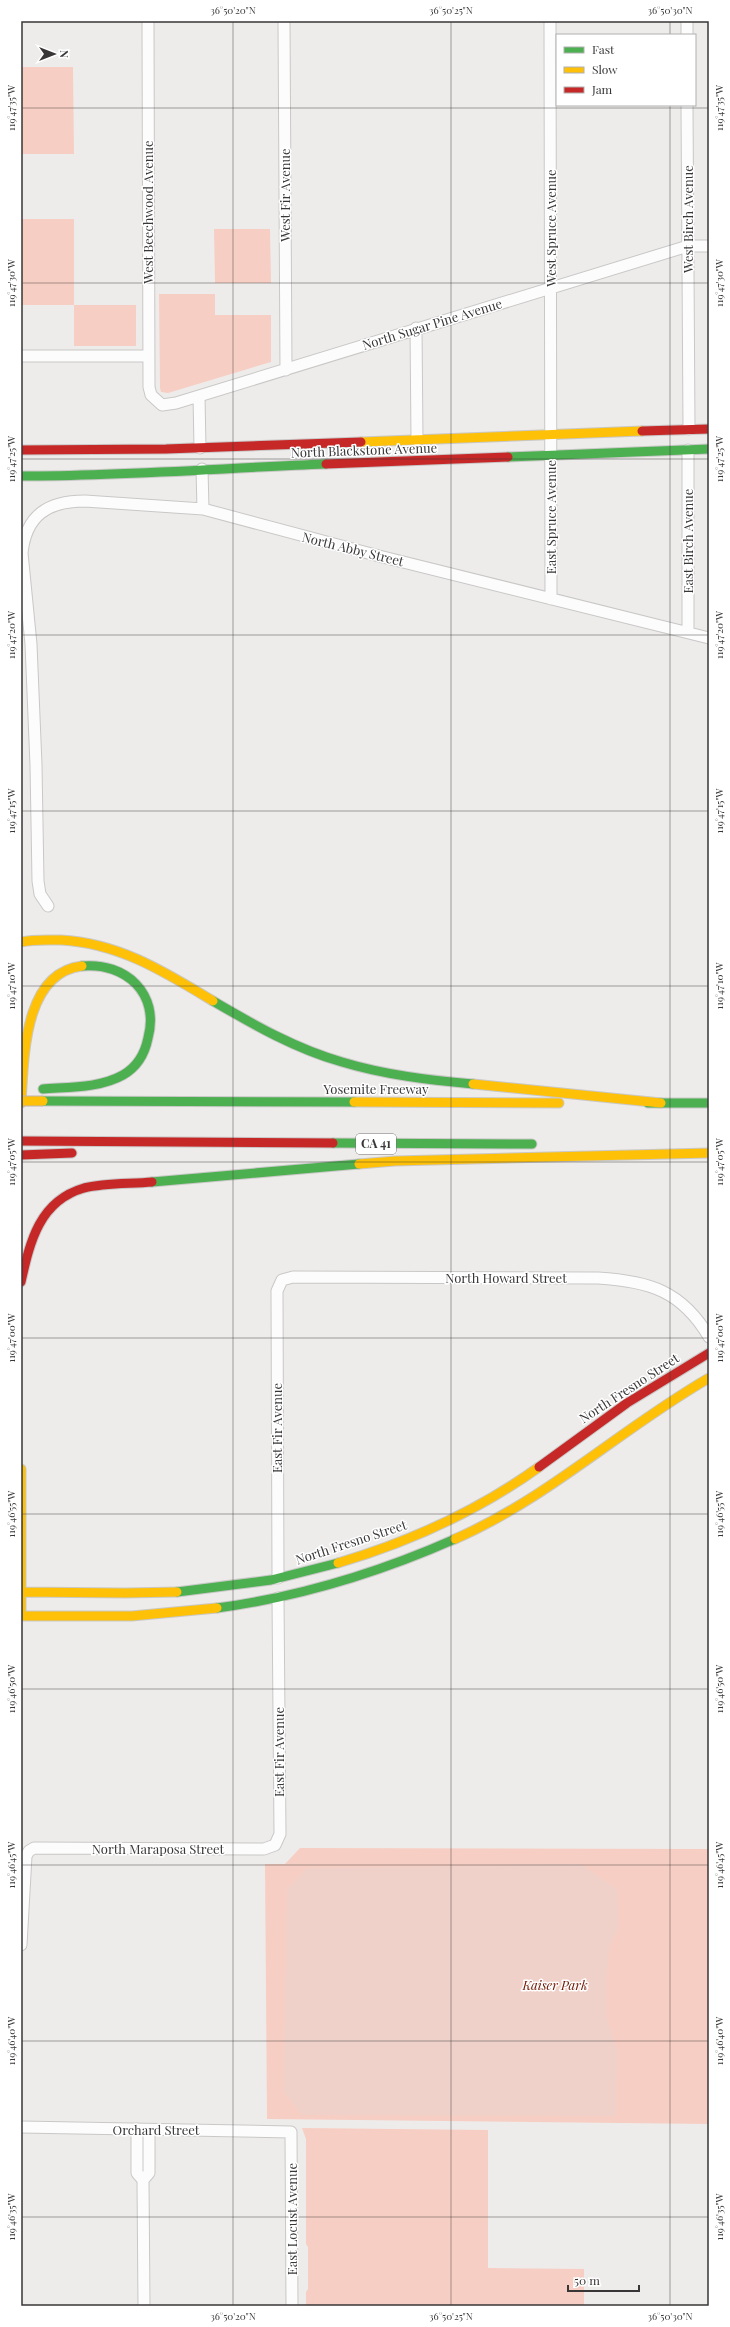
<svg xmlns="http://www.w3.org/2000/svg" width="730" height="2327" viewBox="0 0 730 2327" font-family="'Playfair Display',serif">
  <rect width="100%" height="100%" fill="#eeeceb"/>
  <path fill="#f7cec3" d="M21,67H73L74,154H21Z
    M21,219H74V305H136V346H74V305H21Z
    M214,229H270L271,283H215Z
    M159,294H215V315H271V362L168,393L161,392L160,388Z
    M300,1848L709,1849V2124L267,2119L265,1864H285Z
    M302,2128L488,2130V2268L584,2269V2306H306V2292L308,2289V2247L306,2244V2139Z"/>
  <path fill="#f0d1c9" d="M581,1864L618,1890L619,1927L610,1947L607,1971V2017L618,2052L616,2116L302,2115L283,2091L287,1889L307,1868Z"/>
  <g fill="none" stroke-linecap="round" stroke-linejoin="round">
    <g stroke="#c9c8c7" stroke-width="13">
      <path id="street" d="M148,21L149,387L151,395L162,405L176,403L688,246H709
        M284,21L286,370
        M550,21L551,599
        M687,21V35
        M687,105L689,429
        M416,328L417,440
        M21,356H149
        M199,396L200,448
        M202,469L203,509
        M688,632V450
        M48,906L40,894L38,881L36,765L31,644L22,553C26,515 48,501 85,501L203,509L379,556L709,638
        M278,1578L277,1291L282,1280L293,1277L598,1278C649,1281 682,1291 709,1337
        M21,1945L26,1856L29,1851L34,1848L264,1849L275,1845L280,1834L278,1598
        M21,2127L291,2132L292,2306
        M137,2129V2173L143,2180L149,2173V2130
        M143,2180L144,2306"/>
    </g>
    <g stroke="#c9c8c7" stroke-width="11">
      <path id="fast" d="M508,457L709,449
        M21,476C123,476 224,468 326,464
        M213,1001C254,1025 296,1049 342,1062C385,1075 429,1080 473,1084
        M43,1089C69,1087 100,1088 123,1075C137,1067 145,1053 148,1038C160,994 126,962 82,966
        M43,1101L354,1102
        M648,1103H709
        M333,1143L532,1144
        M152,1182L359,1164
        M177,1592L271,1580L338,1563
        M217,1608C299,1597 378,1573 455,1539"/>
    </g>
    <g stroke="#c9c8c7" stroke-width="11">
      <path id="slow" d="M361,442L642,431
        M21,942C34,939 48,940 61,940C119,943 165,972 213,1001
        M473,1084L661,1103
        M354,1102L559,1103
        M21,1103C24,1059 23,973 82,966
        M359,1164L395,1161L709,1153
        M21,1469V1611
        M455,1539C547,1499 622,1428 709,1378
        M338,1563C409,1542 479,1510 539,1467
        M21,1592L125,1593L177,1592
        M21,1616H132L217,1608"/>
    </g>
    <g stroke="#c9c8c7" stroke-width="11">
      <path id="jam" d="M642,431L709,429
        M21,450L166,449L361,442
        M326,464L508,457
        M21,1141L333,1143
        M21,1155L72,1153
        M21,1282C30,1242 39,1201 84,1188C105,1183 131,1184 152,1182
        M539,1467L627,1403L709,1353"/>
    </g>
    <use href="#street" stroke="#fcfcfc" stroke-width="11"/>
    <use href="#fast" stroke="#4caf50" stroke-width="9"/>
    <use href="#slow" stroke="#ffc107" stroke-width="9"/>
    <use href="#jam" stroke="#c62828" stroke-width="9"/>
    <g stroke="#c1b2ae" stroke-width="11" stroke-linecap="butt">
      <path id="slow-bridge" d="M21,1101H43"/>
    </g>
    <use href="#slow-bridge" stroke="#ffc107" stroke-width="9"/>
  </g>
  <path fill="none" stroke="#383636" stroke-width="1" stroke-opacity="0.45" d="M233,21V2306M451,21V2306M670,21V35M670,105V2306M21,108H709M21,283H709M21,459H709M21,635H709M21,811H709M21,986H709M21,1162H709M21,1338H709M21,1514H709M21,1689H709M21,1865H709M21,2041H709M21,2217H709"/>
  <g text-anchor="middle" stroke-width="3" stroke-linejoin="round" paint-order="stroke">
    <rect fill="#fff" stroke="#747272" stroke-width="1" x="356" y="1134" width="40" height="20" rx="3"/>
    <g font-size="12" font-weight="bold" fill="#383636">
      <text x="376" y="1148">CA 41</text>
    </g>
    <g font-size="13" fill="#383636" stroke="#fff">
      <text transform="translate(285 195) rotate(-90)" y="5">West Fir Avenue</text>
      <text transform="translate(148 212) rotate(-90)" y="5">West Beechwood Avenue</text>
      <text transform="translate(688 219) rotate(-90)" y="5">West Birch Avenue</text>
      <text transform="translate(551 228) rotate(-90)" y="5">West Spruce Avenue</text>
      <text transform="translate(432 324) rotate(-17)" y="5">North Sugar Pine Avenue</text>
      <text transform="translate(364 450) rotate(-2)" y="5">North Blackstone Avenue</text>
      <text transform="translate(551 517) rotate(-90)" y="5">East Spruce Avenue</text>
      <text transform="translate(688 541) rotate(-90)" y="5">East Birch Avenue</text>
      <text transform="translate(353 549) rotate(14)" y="5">North Abby Street</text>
      <text x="376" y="1094">Yosemite Freeway</text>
      <text x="506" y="1283">North Howard Street</text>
      <text transform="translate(629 1388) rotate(-33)" y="5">North Fresno Street</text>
      <text transform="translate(277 1428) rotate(-90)" y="5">East Fir Avenue</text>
      <text transform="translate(351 1542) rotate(-18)" y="5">North Fresno Street</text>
      <text transform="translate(279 1752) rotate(-90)" y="5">East Fir Avenue</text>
      <text x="158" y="1854">North Maraposa Street</text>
      <text x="156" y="2135">Orchard Street</text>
      <text transform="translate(292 2219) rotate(-90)" y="5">East Locust Avenue</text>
    </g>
    <g font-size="13" font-style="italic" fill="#6f1700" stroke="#fff">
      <text x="555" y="1990">Kaiser Park</text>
    </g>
  </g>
  <rect width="730" height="2327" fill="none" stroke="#ffffff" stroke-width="44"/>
  <rect x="556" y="34" width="140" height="72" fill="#ffffff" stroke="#afafaf"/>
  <rect x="564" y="47" width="20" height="6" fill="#4caf50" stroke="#afafaf"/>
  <text x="592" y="54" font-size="12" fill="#383636">Fast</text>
  <rect x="564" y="67" width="20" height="6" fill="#ffc107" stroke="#afafaf"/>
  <text x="592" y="74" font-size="12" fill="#383636">Slow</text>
  <rect x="564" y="87" width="20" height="6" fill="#c62828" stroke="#afafaf"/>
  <text x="592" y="94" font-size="12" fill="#383636">Jam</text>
  <g transform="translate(54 54) rotate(90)" stroke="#ffffff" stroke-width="3" paint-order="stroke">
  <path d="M0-3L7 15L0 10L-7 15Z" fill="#383636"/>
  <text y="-6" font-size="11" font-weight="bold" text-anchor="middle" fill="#383636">N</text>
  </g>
  <path d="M568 2285v6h71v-6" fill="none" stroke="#383636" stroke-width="2"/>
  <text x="574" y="2285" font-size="12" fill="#383636" stroke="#ffffff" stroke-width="3" paint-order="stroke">50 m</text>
  <rect x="22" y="22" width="686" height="2283" fill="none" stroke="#383636" stroke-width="1.5"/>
  <g font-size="10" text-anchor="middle" fill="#383636">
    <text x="233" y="14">36°50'20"N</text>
    <text x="451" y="14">36°50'25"N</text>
    <text x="670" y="14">36°50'30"N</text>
    <text transform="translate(11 108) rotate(-90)" y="4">119°47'35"W</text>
    <text transform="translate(719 108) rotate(-90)" y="4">119°47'35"W</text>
    <text transform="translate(11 283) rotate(-90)" y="4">119°47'30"W</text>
    <text transform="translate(719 283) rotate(-90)" y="4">119°47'30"W</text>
    <text transform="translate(11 459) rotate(-90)" y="4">119°47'25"W</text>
    <text transform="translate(719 459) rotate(-90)" y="4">119°47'25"W</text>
    <text transform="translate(11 635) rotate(-90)" y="4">119°47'20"W</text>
    <text transform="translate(719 635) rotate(-90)" y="4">119°47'20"W</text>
    <text transform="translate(11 811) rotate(-90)" y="4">119°47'15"W</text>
    <text transform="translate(719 811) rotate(-90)" y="4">119°47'15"W</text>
    <text transform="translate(11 986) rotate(-90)" y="4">119°47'10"W</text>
    <text transform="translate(719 986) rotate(-90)" y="4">119°47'10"W</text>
    <text transform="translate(719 1162) rotate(-90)" y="4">119°47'05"W</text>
    <text transform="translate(11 1162) rotate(-90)" y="4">119°47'05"W</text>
    <text transform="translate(719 1338) rotate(-90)" y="4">119°47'00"W</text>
    <text transform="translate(11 1338) rotate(-90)" y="4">119°47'00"W</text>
    <text transform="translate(719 1514) rotate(-90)" y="4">119°46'55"W</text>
    <text transform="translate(11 1514) rotate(-90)" y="4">119°46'55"W</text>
    <text transform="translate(11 1689) rotate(-90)" y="4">119°46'50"W</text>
    <text transform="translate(719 1689) rotate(-90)" y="4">119°46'50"W</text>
    <text transform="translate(11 1865) rotate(-90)" y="4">119°46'45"W</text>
    <text transform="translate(719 1865) rotate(-90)" y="4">119°46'45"W</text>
    <text transform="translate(11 2041) rotate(-90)" y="4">119°46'40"W</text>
    <text transform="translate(719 2041) rotate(-90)" y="4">119°46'40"W</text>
    <text transform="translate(11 2217) rotate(-90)" y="4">119°46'35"W</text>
    <text transform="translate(719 2217) rotate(-90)" y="4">119°46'35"W</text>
    <text x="233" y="2320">36°50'20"N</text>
    <text x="451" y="2320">36°50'25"N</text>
    <text x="670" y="2320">36°50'30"N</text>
  </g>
</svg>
